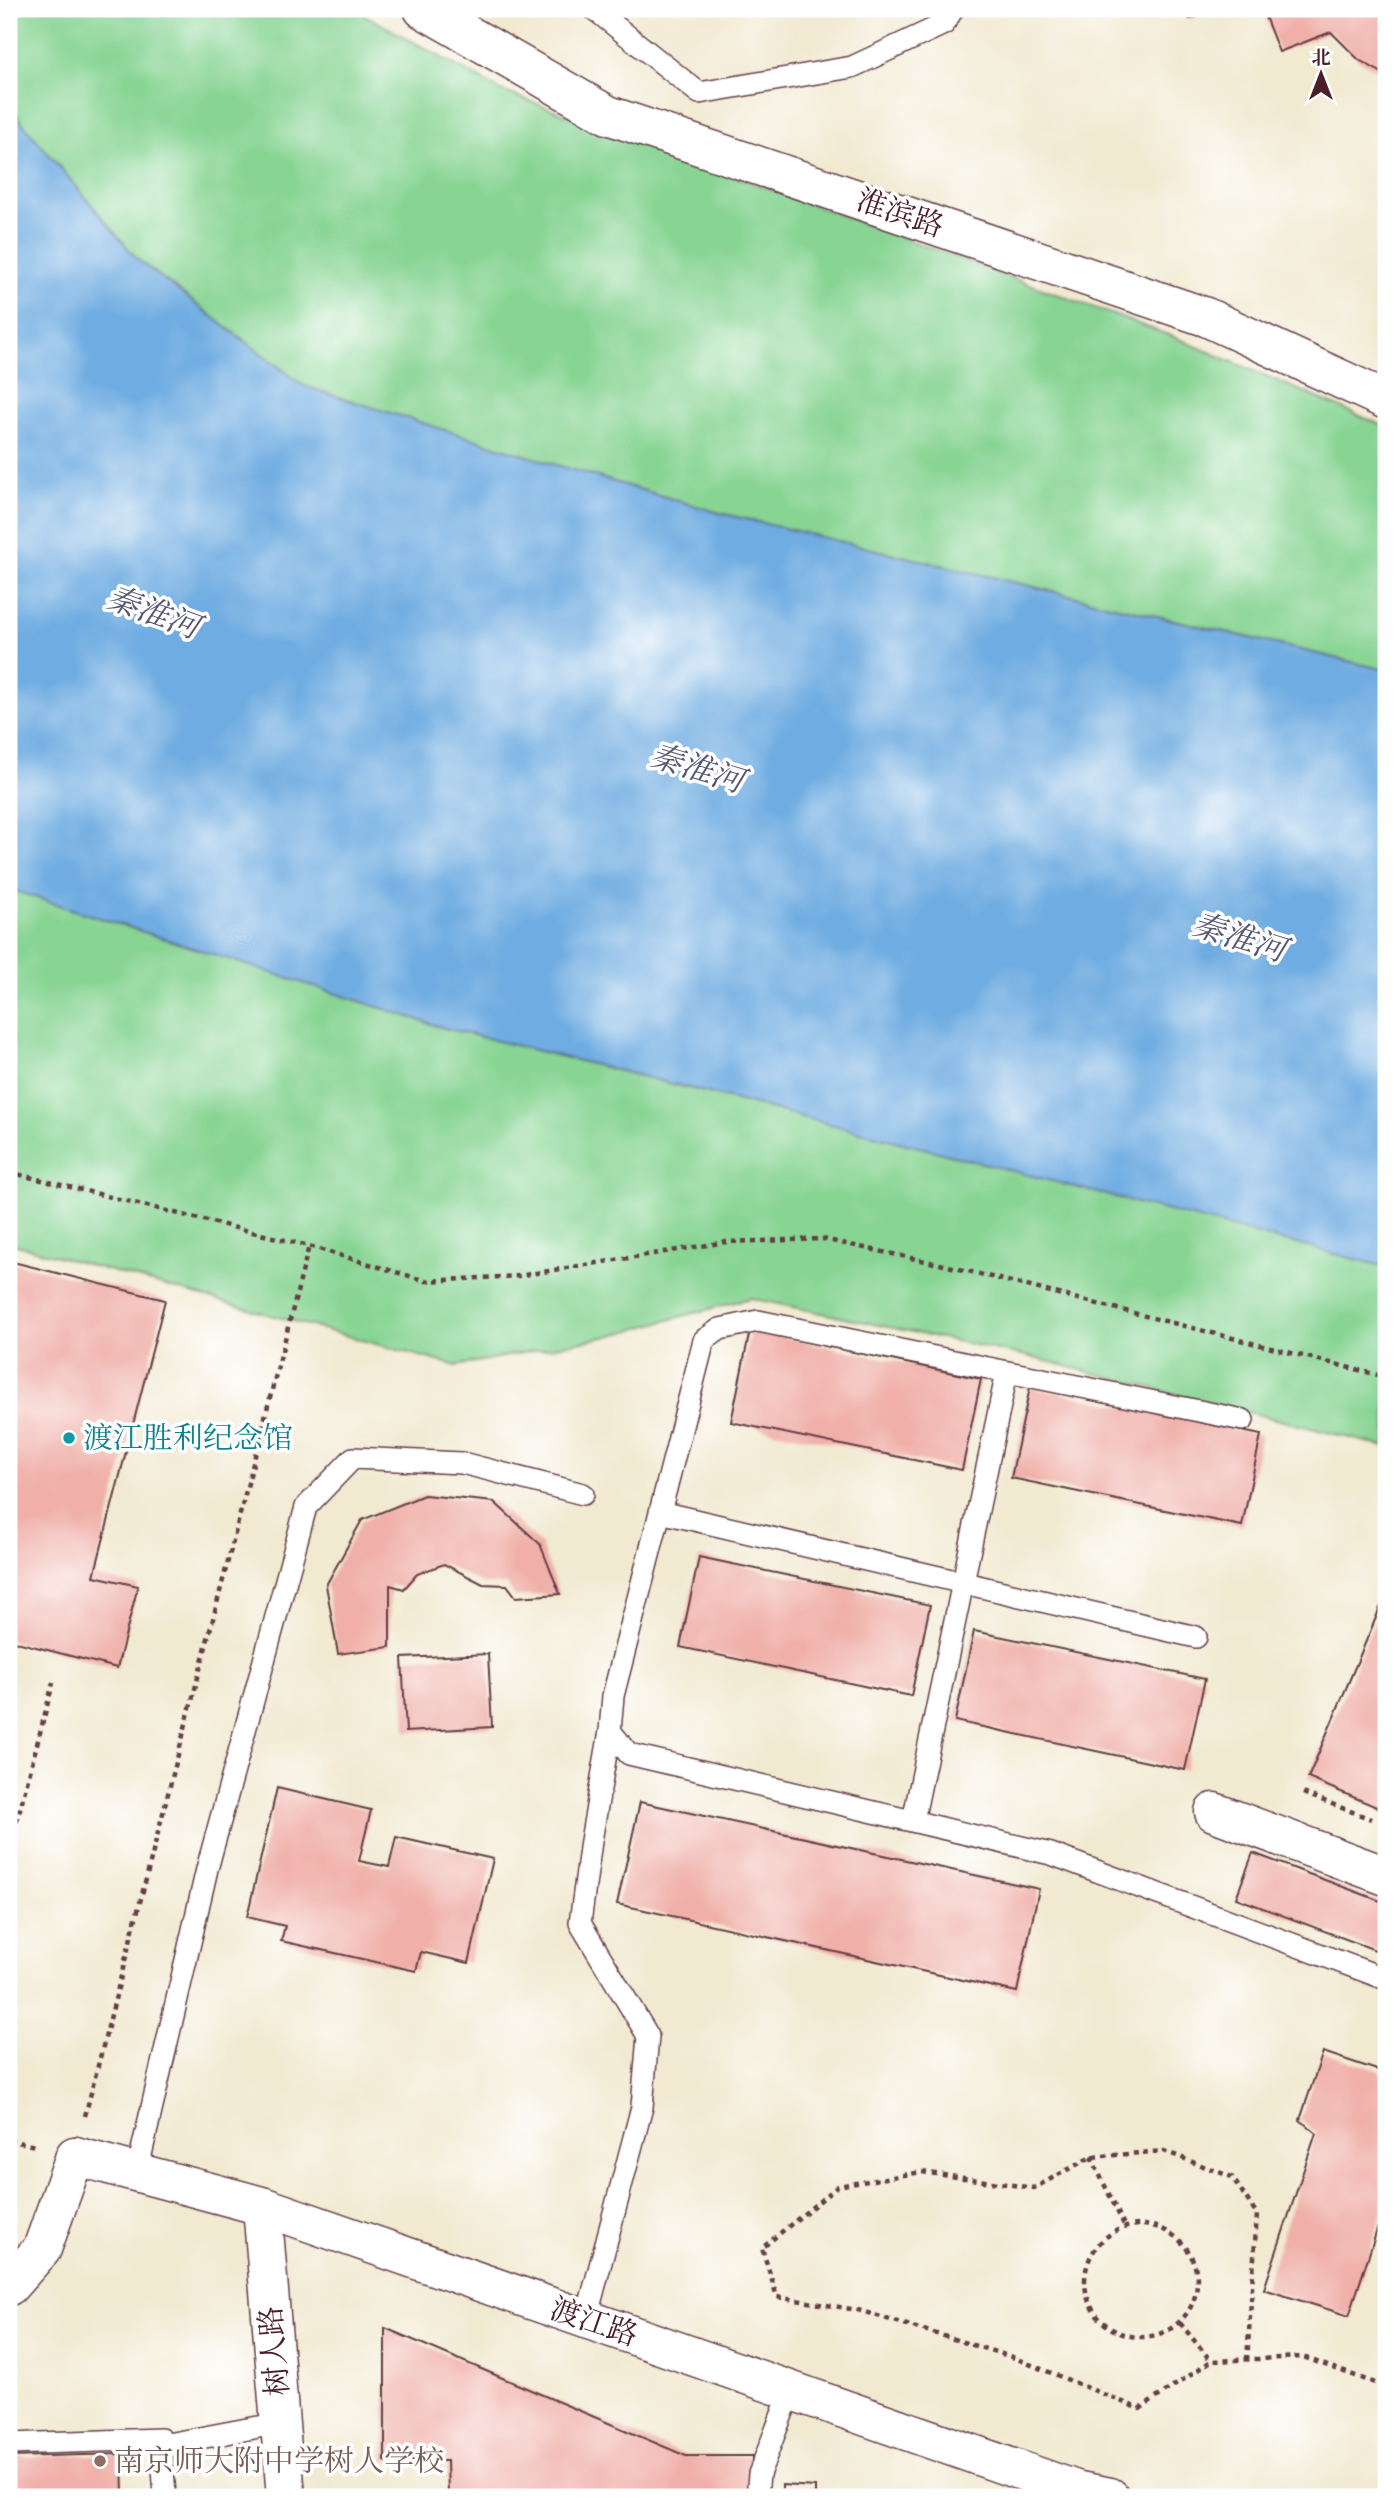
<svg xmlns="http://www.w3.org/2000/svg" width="1395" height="2506" viewBox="0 0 1395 2506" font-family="'IM FELL Double Pica','Noto Serif SC',serif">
  <rect width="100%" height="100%" fill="#fff"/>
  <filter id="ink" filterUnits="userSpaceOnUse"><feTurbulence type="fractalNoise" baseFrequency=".0143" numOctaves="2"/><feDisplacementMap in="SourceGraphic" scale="14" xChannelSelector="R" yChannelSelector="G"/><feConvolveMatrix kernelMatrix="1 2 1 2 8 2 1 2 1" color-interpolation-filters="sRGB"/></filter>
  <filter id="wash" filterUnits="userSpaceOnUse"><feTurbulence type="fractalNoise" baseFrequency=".00686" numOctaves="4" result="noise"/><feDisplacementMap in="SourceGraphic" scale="28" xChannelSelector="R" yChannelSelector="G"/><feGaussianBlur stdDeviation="1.57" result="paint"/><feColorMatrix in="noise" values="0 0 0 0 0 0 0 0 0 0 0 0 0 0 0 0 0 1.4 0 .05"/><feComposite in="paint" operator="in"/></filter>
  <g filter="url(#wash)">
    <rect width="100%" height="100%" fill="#f1e9d0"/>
    <path fill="#87d493" stroke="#687a5f" stroke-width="2" d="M9,9H354L502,91L1174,337L1386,427V670L720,513L560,466L304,386L138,260L9,107Z
      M9,889L441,1027L701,1091L1386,1267V1447L1022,1355L750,1298L609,1336L456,1366L9,1243Z"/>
    <path fill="#6eace1" stroke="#5c6686" stroke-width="2" d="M9,107L138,260L304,386L560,466L720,513L1386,670V1267L701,1091L441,1027L9,889Z"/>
    <g id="blocks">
      <path fill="#f0b0a9" d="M1186,9H1215L1190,19Z
        M1262,9H1386V75L1359,60L1331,32L1279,52Z
        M9,1261L165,1300L94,1576L138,1586L117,1668L9,1640Z
        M750,1330L981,1379L962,1470L731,1422Z
        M1030,1387L1261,1435L1242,1526L1011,1478Z
        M424,1495L494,1502L540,1544L560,1594L516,1597L507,1585L483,1584L444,1564L417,1574L404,1589L390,1585V1647L338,1654L326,1585L362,1520Z
        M699,1557L930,1605L911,1696L680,1647Z
        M1386,1594V1811L1308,1778Z
        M974,1631L1205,1679L1185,1770L955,1721Z
        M488,1654L492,1727L406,1732L402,1658Z
        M277,1788L371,1810L359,1861L389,1867L396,1837L493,1859L469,1963L421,1952L416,1971L281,1941L285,1926L247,1917Z
        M640,1802L1039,1889L1017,1992L617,1904Z
        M1253,1853L1386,1903V1954L1236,1898Z
        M1323,2052L1386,2073V2202L1349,2316L1264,2289L1316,2133L1300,2120Z
        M385,2328L686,2456H753V2497H508V2493H448L447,2461H385Z
        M122,2454L123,2497H9V2457Z
        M782,2485L815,2487V2497H782Z"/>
    </g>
  </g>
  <g filter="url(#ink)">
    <use href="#blocks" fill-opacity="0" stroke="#633d44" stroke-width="2"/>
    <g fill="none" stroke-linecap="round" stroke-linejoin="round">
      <g stroke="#633d44" stroke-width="24">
        <path id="service" d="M594,9L699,93L852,67L944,24L953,9
          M1243,1420L758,1321L720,1329L704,1340L613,1696L610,1731L629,1754L1051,1854L1386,1979
          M660,1512L1196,1637
          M913,1821L1007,1372
          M137,2172L207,1869L306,1507L353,1458L462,1463L583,1494
          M586,2319L642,2107L648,2036L580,1923L591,1841L610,1731
          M9,2444L161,2439L165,2497
          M162,2445L280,2423
          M757,2497L759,2474L791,2391"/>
      </g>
      <g stroke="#633d44" stroke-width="41">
        <path id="minor" d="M1214,1812L1386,1876
          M9,2286L42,2249L75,2156"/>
      </g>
      <g stroke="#633d44" stroke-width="41">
        <path id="tertiary" d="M423,9L608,115L1206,317L1386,400
          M75,2156L262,2206L1079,2491L1110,2497
          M262,2206L286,2497"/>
      </g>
      <path stroke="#633d44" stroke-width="4.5" stroke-dasharray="5 5" stroke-linecap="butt" d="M9,1172L309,1246L426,1281L518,1276L726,1242L823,1239L944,1265L1386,1377
        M1303,1793L1371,1819
        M9,1851L53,1683
        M85,2116L309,1246
        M9,2140L35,2146
        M1091,2157L1125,2227
        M1085 2281a56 56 0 1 1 112 0a56 56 0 1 1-112 0Z
        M1180,2323L1211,2361
        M1247,2360L1257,2214L1232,2177L1164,2151L1091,2157L1034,2188L922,2172L838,2186L762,2248L777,2297L858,2310L1012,2357L1140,2409L1211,2361L1303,2357L1386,2387"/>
      <use href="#service" stroke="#fff" stroke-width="21"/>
      <use href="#minor" stroke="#fff" stroke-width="38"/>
      <use href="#tertiary" stroke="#fff" stroke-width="38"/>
    </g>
  </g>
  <circle fill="#0f9aa8" stroke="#fff" stroke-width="2.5" cx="69" cy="1438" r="7"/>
  <circle fill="#8d6e63" stroke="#fff" stroke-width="2.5" cx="100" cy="2461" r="7"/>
  <g text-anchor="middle" stroke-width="7" stroke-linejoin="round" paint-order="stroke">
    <g font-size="30" fill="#4a1f2b" stroke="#fff">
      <text transform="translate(900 213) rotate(19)" y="10">淮滨路</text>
      <text transform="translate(594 2322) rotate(19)" y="10">渡江路</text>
      <text transform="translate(274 2351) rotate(-95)" y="10">树人路</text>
    </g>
    <g font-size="30" fill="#0d838f" stroke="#fff" text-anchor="start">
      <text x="83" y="1448">渡江胜利纪念馆</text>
    </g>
    <g font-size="30" fill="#785e54" stroke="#fff" text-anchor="start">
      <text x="114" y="2471">南京师大附中学树人学校</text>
    </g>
    <g font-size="32" font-style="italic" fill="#585774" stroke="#fff">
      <text transform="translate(153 612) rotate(20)" y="11">秦淮河</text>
      <text transform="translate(697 768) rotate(17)" y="11">秦淮河</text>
      <text transform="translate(1239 937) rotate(17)" y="11">秦淮河</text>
    </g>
  </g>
  <rect width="1395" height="2506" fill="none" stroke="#fff" stroke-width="35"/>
  <g transform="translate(1321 74)" stroke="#ffffff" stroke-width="5" paint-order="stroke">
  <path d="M0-5L12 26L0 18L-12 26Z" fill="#4a1f2b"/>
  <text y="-10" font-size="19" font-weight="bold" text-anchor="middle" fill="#4a1f2b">北</text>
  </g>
</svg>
